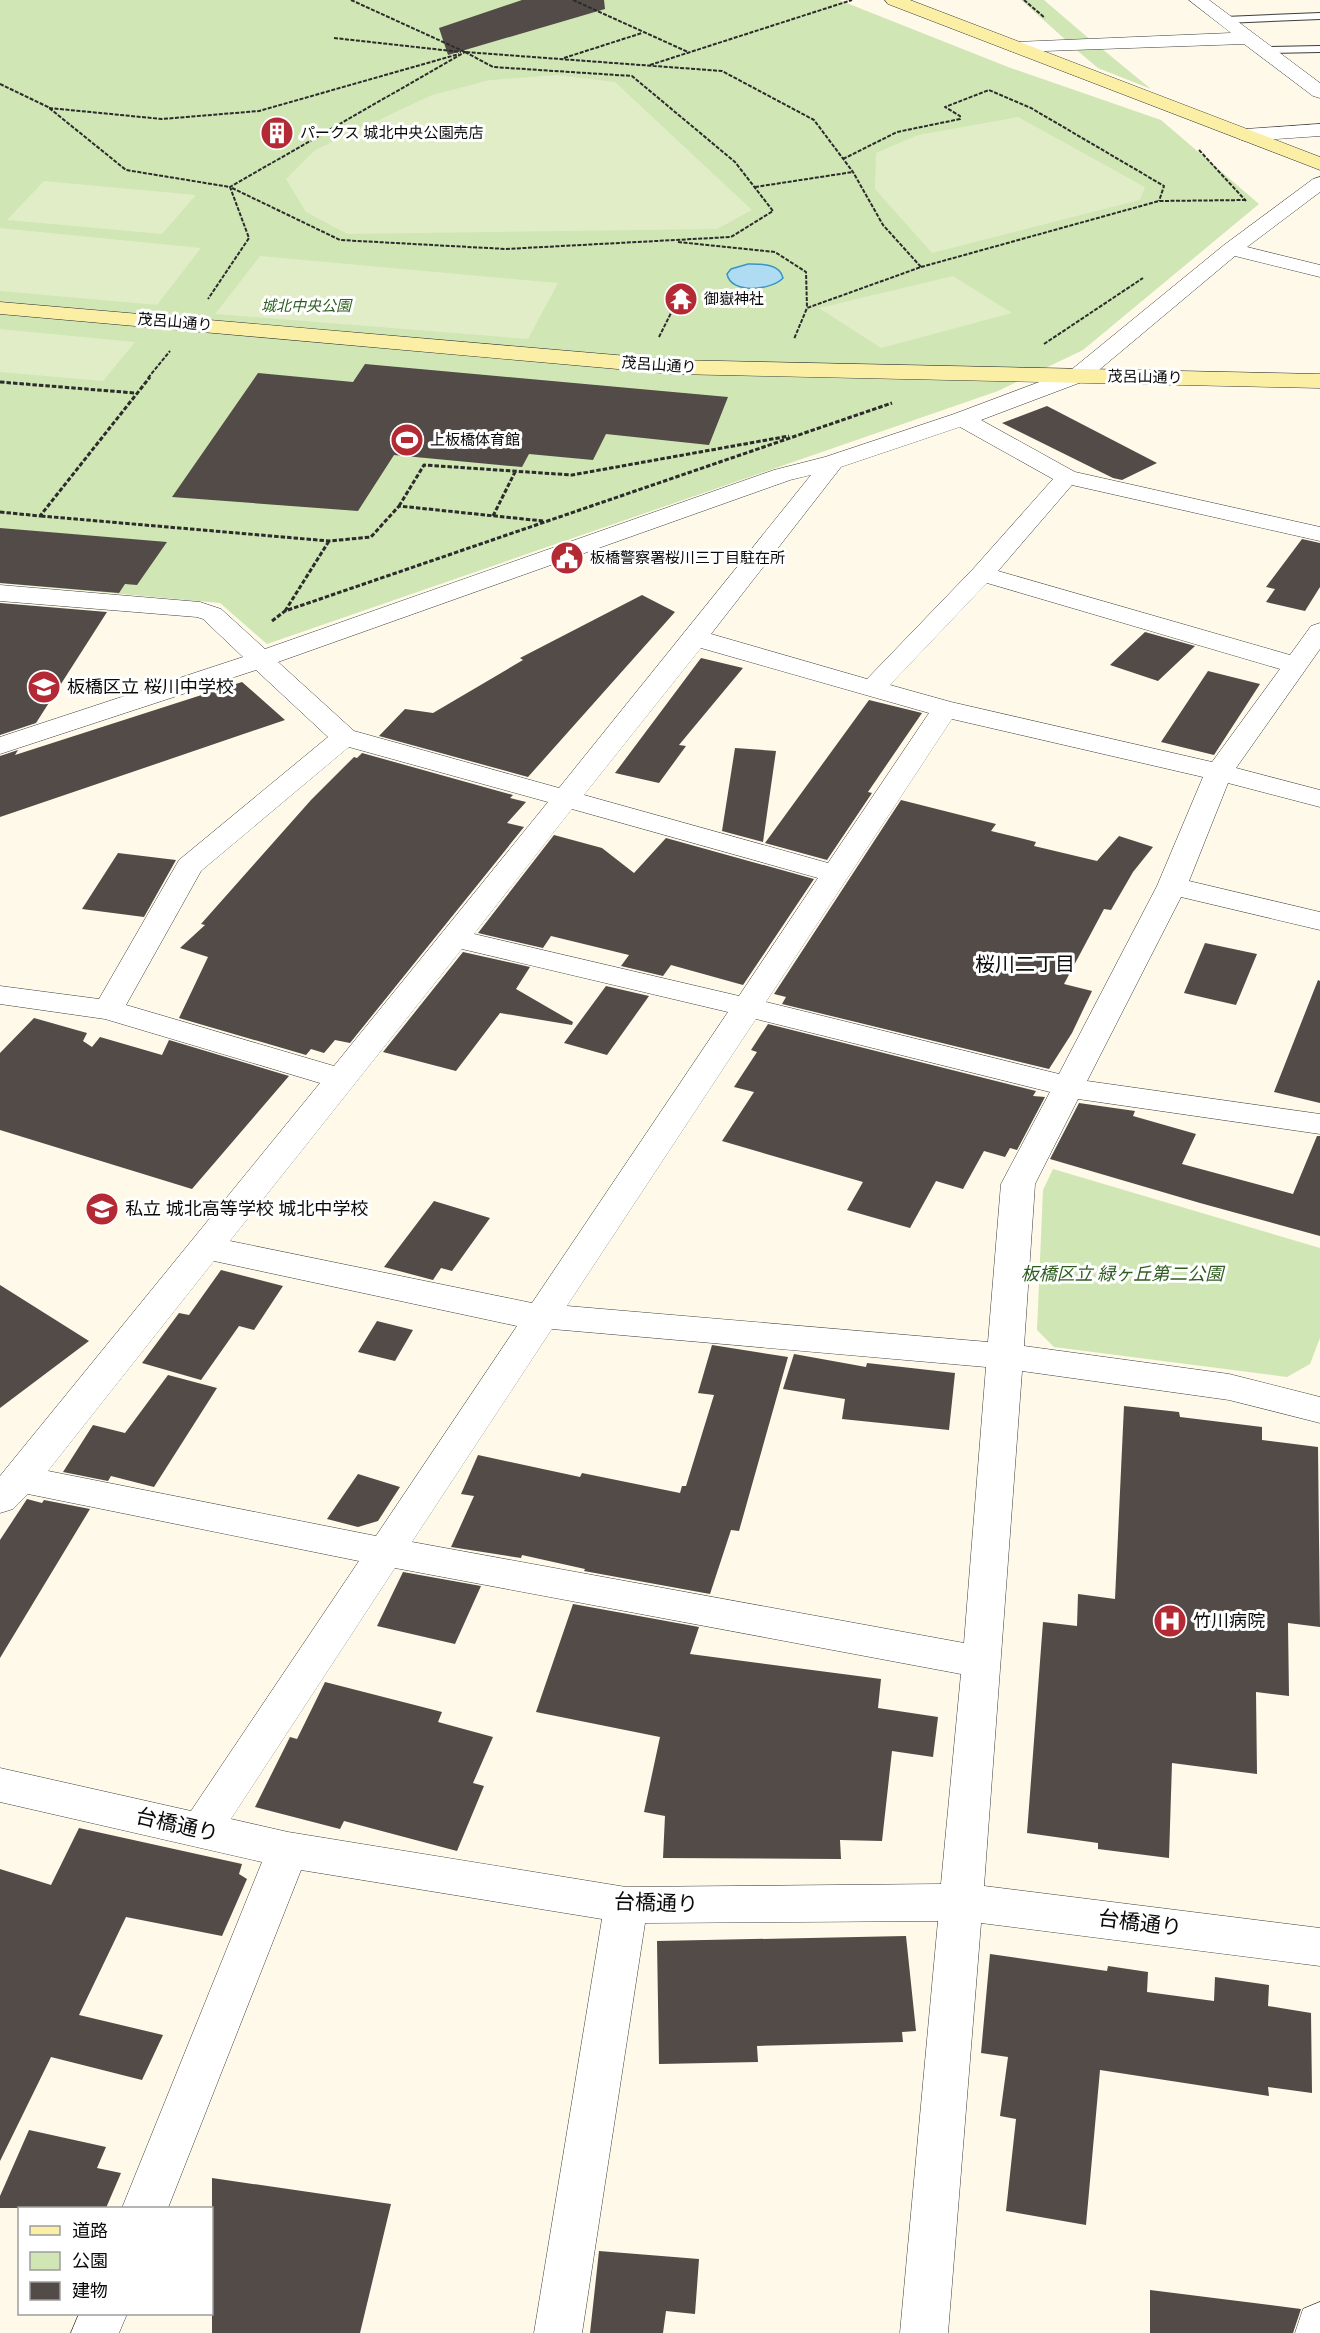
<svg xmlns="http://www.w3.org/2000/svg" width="1320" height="2333" viewBox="0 0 1320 2333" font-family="'Noto Serif','Noto Sans JP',serif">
  <rect width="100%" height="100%" fill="#fef9e8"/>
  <path fill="#d0e6b5" d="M0,0H839L1008,67L1161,120L1259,204L1083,350L998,391L267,644L220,603L0,583Z
    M1021,0H1044L1093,42L1067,41Z
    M1073,47L1101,48L1151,89L1098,68Z
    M1053,1169L1320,1248V1338L1310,1364L1287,1377L1054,1347L1037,1330L1043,1190Z"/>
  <path fill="#e1edc6" d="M557,75L615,82L752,210L717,229L347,234L306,212L286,179L315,150L432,95L490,80Z
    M1018,117L1145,187L1140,200L932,253L875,189L876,153L918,135Z
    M44,181L196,195L162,234L7,220Z
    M0,228L201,248L157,305L0,291Z
    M260,256L558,283L528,339L215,314Z
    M953,276L1012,313L881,348L819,308Z
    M0,329L135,342L103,381L0,372Z"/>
  <path fill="#b0dcf3" stroke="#3a94c6" stroke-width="1.5" d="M748,264C760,264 780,263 783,278C772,290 731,295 727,274L731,269Z"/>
  <path fill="#524b47" d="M522,0H604L605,9L448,55L439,28Z
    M365,364L728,397L709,445L606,434L593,460L529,454L522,467L394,455L358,511L172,497L258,373L353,382Z
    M1047,406L1157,463L1122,480L1113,478L1002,423Z
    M0,528L72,534L167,542L137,585L125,584L119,593L0,583Z
    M1302,539L1320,543V587L1305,611L1266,602L1275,589L1266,587Z
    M642,595L675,612L528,777L379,736L405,709L433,713L523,660L520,658Z
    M0,603L107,612L36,723L0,735Z
    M1145,632L1195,646L1158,681L1110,665Z
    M701,658L743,668L679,745L686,746L659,783L615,773Z
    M1208,671L1260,684L1214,755L1161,742Z
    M242,682L285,720L0,817V756L18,750L15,755Z
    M869,700L922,713L868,792L872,793L827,860L765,843Z
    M735,748L776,751L763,842L722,831Z
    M362,753L513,795L510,798L526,802L507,823L524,827L350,1043L335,1040L324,1053L311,1049L306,1055L179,1018L208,957L180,948L205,925L201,924L311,800L354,757L357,758Z
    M901,800L996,824L991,831L1036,842L1034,846L1097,861L1119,836L1153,847L1133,872L1111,910L1104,909L1064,984L1092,991L1072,1033L1049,1069L782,1004L786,997L774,994Z
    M554,835L602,848L634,873L666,838L814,879L743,985L671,965L663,976L621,966L629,955L551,936L543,948L478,933Z
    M118,853L176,860L144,917L82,909Z
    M1205,943L1257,954L1236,1005L1184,993Z
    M463,952L530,967L516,989L573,1022L572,1025L500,1013L456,1071L383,1052Z
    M1318,980L1320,981V1103L1274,1092Z
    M606,986L649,996L607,1055L564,1043Z
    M34,1018L87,1033L83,1041L92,1047L100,1037L162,1055L169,1040L289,1076L192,1189L0,1130V1053Z
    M768,1024L1036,1091L1033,1096L1045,1097L1017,1150L1010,1148L1005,1157L984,1151L963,1189L936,1181L910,1228L847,1210L863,1182L722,1141L754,1092L734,1087L757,1052L751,1050Z
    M1079,1103L1135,1111L1133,1116L1196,1134L1182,1164L1293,1194L1317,1136H1320V1236L1200,1203L1050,1159Z
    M434,1201L490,1218L452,1271L441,1268L433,1280L384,1267Z
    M221,1270L283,1286L254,1330L239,1326L201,1380L142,1363L179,1313L189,1315Z
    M0,1285L89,1341L0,1408Z
    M377,1321L413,1330L395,1361L358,1352Z
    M712,1345L788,1357L739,1531L731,1530L710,1594L584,1571L585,1569L522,1555L521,1558L451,1547L474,1496L461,1494L478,1455L580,1477L582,1473L680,1493L682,1486H686L714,1395L698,1393Z
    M794,1354L866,1367L867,1363L955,1373L949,1430L842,1419L845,1399L783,1389Z
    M168,1375L217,1388L154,1487L111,1476L108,1481L63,1472L93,1425L125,1433Z
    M1124,1406L1179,1412L1180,1417L1262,1427V1440L1318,1447L1320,1627L1288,1623L1289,1696L1256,1692L1257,1774L1172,1763L1169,1858L1098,1849V1843L1027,1833L1043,1622L1077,1626L1078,1594L1115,1599Z
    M358,1474L400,1487L378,1521L358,1527L327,1519Z
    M27,1499L42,1503L44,1500L90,1509L0,1658V1540Z
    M403,1572L481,1586L455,1644L377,1626Z
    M573,1604L699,1627L690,1654L881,1679L878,1708L938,1717L933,1757L892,1751L882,1841L840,1840L841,1859L663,1858L665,1816L644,1812L660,1737L536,1712Z
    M325,1682L442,1712L438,1722L493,1737L473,1783L484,1786L457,1851L344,1821L340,1829L255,1807L290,1737L297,1739Z
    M79,1828L242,1864L239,1874L247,1879L222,1936L126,1917L79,2015L163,2035L142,2080L51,2057L0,2161V1869L51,1885Z
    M906,1936L916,2031L902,2032L903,2042L757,2046L758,2062L659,2064L657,1941Z
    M990,1954L1107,1971L1108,1966L1148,1972L1147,1992L1214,2001L1215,1977L1269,1985L1268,2006L1311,2013L1312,2093L1268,2087L1269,2096L1100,2070L1086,2225L1006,2211L1016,2119L1000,2116L1008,2057L981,2053Z
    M29,2130L106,2147L97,2168L121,2173L106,2208H0V2196Z
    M212,2178L391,2204L360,2333H212Z
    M599,2251L699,2259L695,2314L666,2311L663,2333H590Z
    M1150,2290L1301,2309L1293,2333H1150Z"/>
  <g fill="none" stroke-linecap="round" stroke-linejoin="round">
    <g stroke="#3d3d3d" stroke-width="2">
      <path id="lane" d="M1320,13V19L1225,23L1220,20L1225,17Z
        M1320,46V52L1266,53L1261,50L1266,47Z"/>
    </g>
    <g stroke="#3d3d3d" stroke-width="1">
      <path id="street" d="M1189,0H1209L1320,83V98L1313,96L1244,44L1016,52L1010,51L1007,47L1010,43L1016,42L1231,33Z
        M1320,124V136L1246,141L1239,139L1237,135L1239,131L1246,129Z
        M1320,177V192L1247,247L1320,265V277L1235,256L1087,380L981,420L1075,472L1320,527V541L1072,485L998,571L1290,655L1311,626L1320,623V649L1236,768L1320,790V807L1228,783L1189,881L1320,912V930L1181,897L1087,1081L1320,1114V1134L1078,1099L1035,1184L1024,1346L1229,1374L1320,1397V1423L1229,1400L1022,1371L984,1886L1320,1928V1966L981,1923L948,2333H900L938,1921L645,1923L582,2333H534L602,1919L301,1870L168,2208H122L262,1862L0,1802V1768L191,1811L359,1561L28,1494L13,1509L0,1513V1476L320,1083L105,1019L0,1004V986L99,999L179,860L328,737L256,670L0,754V737L243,657L203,619L197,617L0,601V585L200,602L221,609L265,649L774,470L825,457L954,414L1071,370L1224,245L1313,179ZM960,427L1053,479L973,569L867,679L711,634L841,467ZM811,475L559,788L354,731L278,662L790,480ZM987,583L1280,669L1212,762L951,702L890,685ZM701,648L929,713L828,863L584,795ZM952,719L1203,777L1157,886L1059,1074L766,1002ZM349,747L548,802L334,1066L126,1005L201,871ZM572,809L818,878L739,996L474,934ZM462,949L728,1012L532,1303L230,1241ZM756,1019L1050,1092L1001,1184L988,1342L567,1306ZM214,1261L517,1326L376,1536L48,1471ZM552,1329L986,1367L964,1643L412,1542ZM395,1568L961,1674L941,1884L626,1887L288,1832L231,1819Z
        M1320,2302V2333H1295L1303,2309Z
        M79,2314H127L119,2333H71Z"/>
    </g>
    <g stroke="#2c2c2c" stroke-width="1">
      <path id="secondary" d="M885,0H910L1320,157V170L888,4Z
        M0,302L674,360L1320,374V388L674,374L0,314Z"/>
    </g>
    <path stroke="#2c2c2c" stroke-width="2" stroke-dasharray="4 1.5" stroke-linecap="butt" d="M351,0L465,52L722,71L814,120L853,172L883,225L921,267L807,308L794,339
      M573,0L688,52
      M1024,0L1045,18
      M334,38L461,52
      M465,52L493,67L632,76L735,162L773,211L731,237L506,249L340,240L230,187Z
      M564,58L642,33
      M650,65L852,0
      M0,84L48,107L126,170L230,187L249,238L208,299
      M49,108L162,119L259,111L459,54
      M1199,150L1246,201
      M843,159L897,132L960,119V116L945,107L989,90L1031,108L1164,186L1159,201
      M755,187L853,172
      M678,242L775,252L806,272L807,308
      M921,267L1159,201L1246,200
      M659,337L671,313
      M1044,344L1143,278
      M148,378L170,351"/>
    <path stroke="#2c2c2c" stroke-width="3" stroke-dasharray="4.5 2" stroke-linecap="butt" d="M0,382L135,393
      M399,506L424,465L572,475L789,436
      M0,512L40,516L150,377
      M41,516L329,541L371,537L399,506L543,521
      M493,516L515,472
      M285,611L329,541
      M272,621L285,611L892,403"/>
    <use href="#lane" fill="#fff" fill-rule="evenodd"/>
    <use href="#street" fill="#fff" fill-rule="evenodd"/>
    <use href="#secondary" fill="#fbefa6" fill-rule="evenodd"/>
  </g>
  <defs>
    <g id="building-disc" transform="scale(1.725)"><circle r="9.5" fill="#b32a35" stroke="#fff"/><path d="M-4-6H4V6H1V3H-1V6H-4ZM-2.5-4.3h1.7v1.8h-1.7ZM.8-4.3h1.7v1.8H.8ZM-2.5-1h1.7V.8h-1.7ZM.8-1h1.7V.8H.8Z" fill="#fff"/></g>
    <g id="temple-disc" transform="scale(1.725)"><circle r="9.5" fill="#b32a35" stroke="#fff"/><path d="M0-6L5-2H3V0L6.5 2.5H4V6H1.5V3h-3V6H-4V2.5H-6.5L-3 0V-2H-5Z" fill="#fff"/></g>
    <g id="stadium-disc" transform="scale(1.725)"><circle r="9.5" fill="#b32a35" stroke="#fff"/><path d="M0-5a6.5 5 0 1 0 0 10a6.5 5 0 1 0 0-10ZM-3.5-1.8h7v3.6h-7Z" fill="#fff"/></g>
    <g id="civic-disc" transform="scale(1.725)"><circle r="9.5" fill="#b32a35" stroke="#fff"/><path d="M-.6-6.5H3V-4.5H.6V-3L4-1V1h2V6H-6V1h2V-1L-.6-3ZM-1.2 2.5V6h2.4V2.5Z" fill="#fff"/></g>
    <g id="school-disc" transform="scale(1.725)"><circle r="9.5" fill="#b32a35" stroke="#fff"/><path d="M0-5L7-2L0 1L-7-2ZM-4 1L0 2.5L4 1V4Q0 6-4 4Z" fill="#fff"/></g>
    <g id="hospital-disc" transform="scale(1.725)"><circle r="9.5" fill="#b32a35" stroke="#fff"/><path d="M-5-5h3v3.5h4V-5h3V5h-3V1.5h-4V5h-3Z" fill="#fff"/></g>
  </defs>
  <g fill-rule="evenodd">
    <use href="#building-disc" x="277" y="133"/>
    <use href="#temple-disc" x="681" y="299"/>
    <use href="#stadium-disc" x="407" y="440"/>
    <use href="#civic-disc" x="567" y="558"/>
    <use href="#school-disc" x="44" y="687"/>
    <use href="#school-disc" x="102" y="1209"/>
    <use href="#hospital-disc" x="1170" y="1621"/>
  </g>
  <g text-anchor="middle" stroke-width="6" stroke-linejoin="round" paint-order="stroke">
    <g font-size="15" fill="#0a0a0a" stroke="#fff" text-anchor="start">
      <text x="300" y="138">パークス 城北中央公園売店</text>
      <text x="704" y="304">御嶽神社</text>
      <text x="430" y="445">上板橋体育館</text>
      <text x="590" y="563">板橋警察署桜川三丁目駐在所</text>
    </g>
    <g font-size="15" font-style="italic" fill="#2e5e1f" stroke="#fff">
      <text x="306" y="311">城北中央公園</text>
    </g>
    <g font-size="15" fill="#0a0a0a" stroke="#fff">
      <text transform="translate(175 322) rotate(5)" y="5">茂呂山通り</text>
      <text transform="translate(659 365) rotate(4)" y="5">茂呂山通り</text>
      <text transform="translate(1145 377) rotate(1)" y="5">茂呂山通り</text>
    </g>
    <g font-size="18" fill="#0a0a0a" stroke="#fff" text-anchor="start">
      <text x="67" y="693">板橋区立 桜川中学校</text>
      <text x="125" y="1215">私立 城北高等学校 城北中学校</text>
      <text x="1193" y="1627">竹川病院</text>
    </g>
    <g font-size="18" font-style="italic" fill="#2e5e1f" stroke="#fff">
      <text x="1122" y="1280">板橋区立 緑ヶ丘第二公園</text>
    </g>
    <g font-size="20" fill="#0a0a0a" stroke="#fff">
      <text x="1025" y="971">桜川二丁目</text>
    </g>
    <g font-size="21" fill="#0a0a0a" stroke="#fff">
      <text transform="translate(177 1825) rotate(13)" y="7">台橋通り</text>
      <text transform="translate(656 1903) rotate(2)" y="7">台橋通り</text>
      <text transform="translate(1140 1923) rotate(7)" y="7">台橋通り</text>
    </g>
  </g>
  <rect x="18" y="2207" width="195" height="108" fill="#ffffff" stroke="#9d9d9d" stroke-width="1.5"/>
  <rect x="30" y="2226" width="30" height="9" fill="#fbefa6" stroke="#9d9d9d" stroke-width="1.5"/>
  <text x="72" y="2237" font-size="18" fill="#0a0a0a">道路</text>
  <rect x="30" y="2252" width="30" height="18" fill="#d0e6b5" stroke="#9d9d9d" stroke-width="1.5"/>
  <text x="72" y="2267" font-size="18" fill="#0a0a0a">公園</text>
  <rect x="30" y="2282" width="30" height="18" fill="#524b47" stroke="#9d9d9d" stroke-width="1.5"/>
  <text x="72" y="2297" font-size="18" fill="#0a0a0a">建物</text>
</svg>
